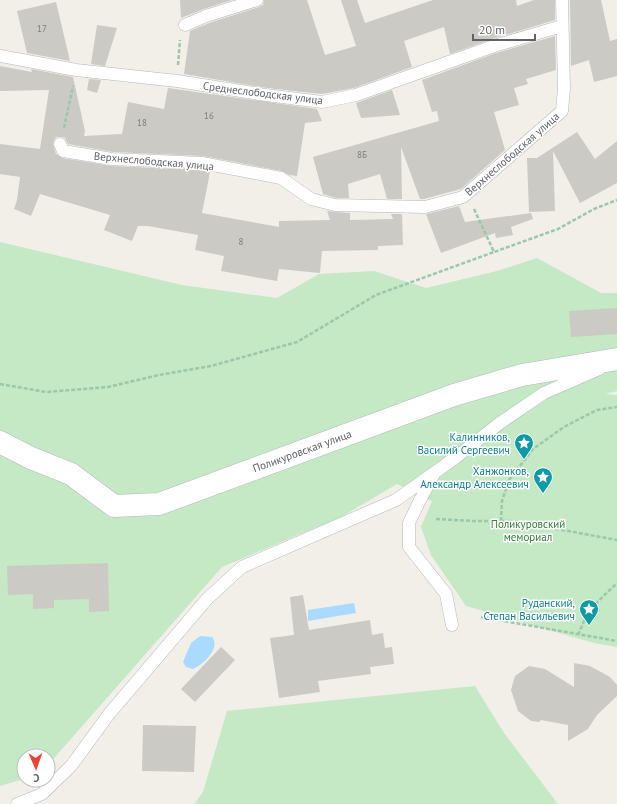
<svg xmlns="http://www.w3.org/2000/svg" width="617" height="804" viewBox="0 0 617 804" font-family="'PT Sans',sans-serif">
  <rect width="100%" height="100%" fill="#f1efe8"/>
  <path fill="#c5e8c5" d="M0,242L182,285L277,298L319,274L374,271L426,288L497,271L537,258L601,293H617V391L605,394L617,395V647L594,643L466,606L431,555L421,527L432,501L397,484L341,517L222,567L48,765V756H24V779L0,786Z
    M475,686L504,733L558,804H194L203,792L227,711Z"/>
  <path fill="#aadaff" d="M354,603L356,613L308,621V610Z
    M200,636L212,637C221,648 203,665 193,669L186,667L183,662L191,643Z"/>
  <path fill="#cccac5" d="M180,0H232L204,9L181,18Z
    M264,0H307L325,55L356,46L341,0H357L365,23L433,0H516L517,6L534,0H555V20L492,39L450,54L444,27L404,41L412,67L354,88L322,94L267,88L184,74L190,31L209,23L259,7L263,5Z
    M570,0H601L610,41L617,39V76L594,82L589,60L571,66Z
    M56,2L70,61L27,53L17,11Z
    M97,25L117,28L105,66L91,64Z
    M555,36L556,70L526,79L528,84L514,88L519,105L494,112L505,150L461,189L424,199H420L401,147L402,199H387L380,174L348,184L349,198H336L323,194L313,157L439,121L437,111L432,112L422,80L496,53Z
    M0,66L32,72L31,69L73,77L85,131L84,136L122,134L128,102L164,109L168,88L317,109L322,121L305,123L297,176L289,175L282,171L203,156L113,152L68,144L65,138L61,137H57L54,140L53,144L56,154L62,158L112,166L201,170L210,172L202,213L279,227V221L330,220L327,211L335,212L350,213V220L393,219L391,214H402L403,245L378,246V250L322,251L320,273L279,269L277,281L221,271L224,256L195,250L198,235L148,226H138L132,241L104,230L110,215L40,194L31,216L14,209L17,200L20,177L0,174V144L40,149L49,90L0,91Z
    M89,79L101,80L97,93L87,90Z
    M392,90L400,115L361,118L356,103Z
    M577,132L595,159L617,141V183L580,203L553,151L555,211L529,212L527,158H537Z
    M459,206L465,222L531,213L533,219L511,227L513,235L496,238L495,233L441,253L426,214Z
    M617,308V334L571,337L569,311Z
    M108,563L109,611L89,612V599L54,600V608L33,609V594L8,595L7,566Z
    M303,595L309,630L370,620L372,635L383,633L385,648L392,647L394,664L370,667L371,674L318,681L320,692L279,698L270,638L294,635L290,597Z
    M221,647L235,660L195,702L181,689Z
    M574,663L590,666L610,677L617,685V696L597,715L588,729L568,741V725L541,720L539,722L531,721L518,711L511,690L515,676L529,666L545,669L574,687Z
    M143,725L196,726L194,772L142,771Z"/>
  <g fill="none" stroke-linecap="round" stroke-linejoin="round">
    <g stroke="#b5b8bc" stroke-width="13">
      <path id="service" d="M185,25L206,16L257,0
        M0,56L76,70L177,81L266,95L322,102L356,95L494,46L562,26
        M60,144L63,151L112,159L202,163L281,178L311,199L335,205L425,207L463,197L562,111L564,88L562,0
        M433,476L419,502L409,523V547L446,594L452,625
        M17,804L42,794L71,766L109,714L207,599L242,567L396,500L455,458L500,423L544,393L599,369"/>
    </g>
    <g stroke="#b5b8bc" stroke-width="23">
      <path id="minor" d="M0,442L31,458L71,474L114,506L159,504L454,395L522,375L617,359"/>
    </g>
    <path stroke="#9cc7a9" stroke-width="2.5" stroke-dasharray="4 2" stroke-linecap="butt" d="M178,65L180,40
      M64,128L73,86
      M474,209L494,252L558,229L594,209L617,200
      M0,384L46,392L108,387L159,375L211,366L297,342L376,295L494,252
      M436,519L473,521H514L617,540
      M501,521L502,501L509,480L533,449L564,427L597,410L617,407
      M481,617L617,641
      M578,635L589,610L617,583"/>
    <use href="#service" stroke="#fff" stroke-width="12"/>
    <use href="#minor" stroke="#fff" stroke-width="22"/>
  </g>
  <defs>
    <g id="sight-pin" transform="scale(1)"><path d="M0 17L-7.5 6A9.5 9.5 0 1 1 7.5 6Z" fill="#0f9aa8" stroke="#fff"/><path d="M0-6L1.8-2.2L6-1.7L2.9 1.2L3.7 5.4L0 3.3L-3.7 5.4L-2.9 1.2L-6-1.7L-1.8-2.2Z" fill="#fff"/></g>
  </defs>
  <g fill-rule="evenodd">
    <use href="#sight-pin" x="524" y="443"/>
    <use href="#sight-pin" x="543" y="477"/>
    <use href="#sight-pin" x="589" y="609"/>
  </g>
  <g text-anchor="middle" stroke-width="3" stroke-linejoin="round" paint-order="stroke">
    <g font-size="9" fill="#7a7d7f">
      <text x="42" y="32">17</text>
      <text x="209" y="119">16</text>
      <text x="142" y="126">18</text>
      <text x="362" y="158">8Б</text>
      <text x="241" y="245">8</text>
    </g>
    <g font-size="11" fill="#5f6368" stroke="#fff">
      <text transform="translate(263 93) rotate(7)" y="4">Среднеслободская улица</text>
      <text transform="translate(512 154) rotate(-41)" y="4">Верхнеслободская улица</text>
      <text transform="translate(154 161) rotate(5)" y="4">Верхнеслободская улица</text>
      <text transform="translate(302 451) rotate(-20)" y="4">Поликуровская улица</text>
    </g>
    <g font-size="11" fill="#0d838f" stroke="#fff" text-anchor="end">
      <text x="510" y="441">Калинников,<tspan x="510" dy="13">Василий Сергеевич</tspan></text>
      <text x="529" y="475">Ханжонков,<tspan x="529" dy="13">Александр Алексеевич</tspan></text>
      <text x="575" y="607">Руданский,<tspan x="575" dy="13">Степан Васильевич</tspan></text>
    </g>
    <g font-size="11" fill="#348238" stroke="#fff">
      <text x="528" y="528">Поликуровский<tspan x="528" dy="13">мемориал</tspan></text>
    </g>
  </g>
  <g transform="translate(36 768) rotate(178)"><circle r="19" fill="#ffffff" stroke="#bfc1c3"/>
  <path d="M0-3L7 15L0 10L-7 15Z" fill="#ea4335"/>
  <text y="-6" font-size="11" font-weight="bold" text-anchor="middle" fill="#5f6368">С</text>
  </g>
  <path d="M473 34v6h62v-6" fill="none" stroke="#5f6368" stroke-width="2"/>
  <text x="479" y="34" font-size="12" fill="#5f6368" stroke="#ffffff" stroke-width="3" paint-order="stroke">20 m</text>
</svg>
